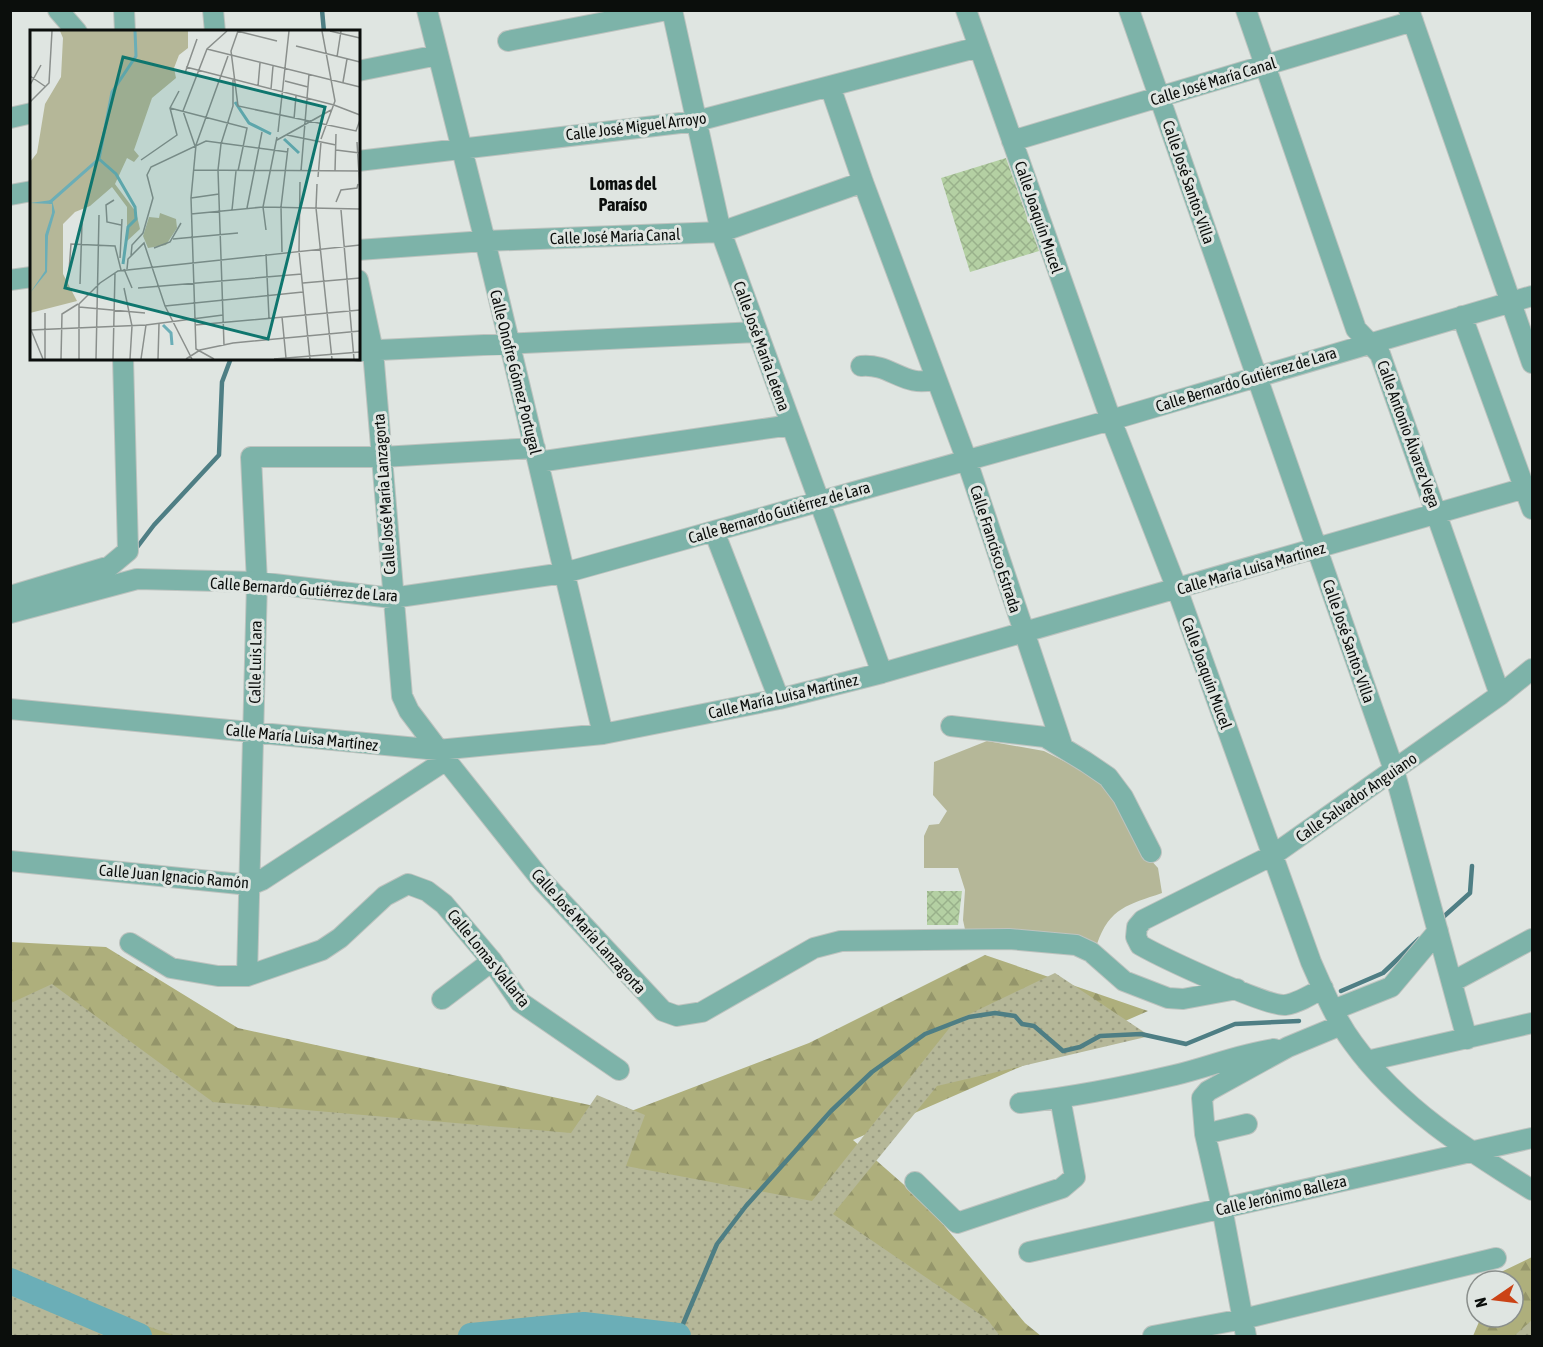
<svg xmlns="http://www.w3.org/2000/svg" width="1543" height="1347" viewBox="0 0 1543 1347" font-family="'Asap Condensed',sans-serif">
  <defs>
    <pattern id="forest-firs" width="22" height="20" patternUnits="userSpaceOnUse" patternTransform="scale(1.5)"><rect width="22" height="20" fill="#aeaf7c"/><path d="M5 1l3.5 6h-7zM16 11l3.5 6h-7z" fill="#94956a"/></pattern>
    <pattern id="park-dots" width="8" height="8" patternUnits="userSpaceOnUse" patternTransform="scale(1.5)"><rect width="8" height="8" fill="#b5b798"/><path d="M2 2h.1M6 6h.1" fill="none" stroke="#9a9c82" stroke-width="1.8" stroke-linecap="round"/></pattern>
    <pattern id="building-cross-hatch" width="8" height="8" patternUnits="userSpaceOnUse" patternTransform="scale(1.5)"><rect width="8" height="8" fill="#b4d0a3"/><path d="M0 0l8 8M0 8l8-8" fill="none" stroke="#99b18b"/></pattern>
  </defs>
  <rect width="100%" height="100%" fill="#dfe5e1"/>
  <path fill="#b5b798" d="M987,741L1044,751L1111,785L1148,857L1158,868L1162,893C1128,905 1110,907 1097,944L1057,940L1041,931L966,934L963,920L965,890L958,868H924V836L929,825L939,824L947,811L933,795L934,762Z"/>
  <path fill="url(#forest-firs)" d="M10,942L106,947L238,1028L626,1113L809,1043L985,955L1148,1011L853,1140L927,1205L1025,1323L1041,1336H11Z
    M1532,1257V1336H1473L1481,1317H1513V1281H1496L1499,1273Z"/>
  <path fill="url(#park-dots)" d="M1055,973L1150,1036L937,1086L833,1214L987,1319L1000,1336H176L16,1281L103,1321L156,1336H11V1003L52,984L213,1102L571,1133L597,1095L645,1115L626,1166L812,1201L955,1021Z
    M1532,1320V1336H1514Z"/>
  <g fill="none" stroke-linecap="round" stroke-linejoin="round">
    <path stroke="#4e7e84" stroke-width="4.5" d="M322,10L324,32
      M135,550L154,525L219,455L222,382L231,358
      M1441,919L1470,893L1472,866
      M1341,991L1383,973L1419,939
      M678,1336L717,1244L746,1206L831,1111L872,1072L925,1034L969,1017L995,1013L1015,1016L1022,1024L1034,1026L1063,1051L1080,1047L1100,1036L1141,1034L1186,1044L1235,1024L1299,1021"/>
    <path stroke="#6baeb7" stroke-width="26" d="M10,1281L139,1336
      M471,1336L584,1325L678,1336"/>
  </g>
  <path fill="url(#building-cross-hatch)" d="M1006,158L1039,251L970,272L941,178Z
    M927,891H962L958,925H927Z"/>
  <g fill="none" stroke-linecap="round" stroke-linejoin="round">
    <g stroke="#bdc3bf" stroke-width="22">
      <path id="minor" d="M58,10L77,32
        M124,10L125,32
        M213,10L215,32
        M427,10L485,241L603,734
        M672,10L721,232L882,673
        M966,10L1111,420L1177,589L1311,962C1323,989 1335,1019 1353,1043C1400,1108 1466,1149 1532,1190
        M1129,10L1394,770L1467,1039
        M1246,10L1356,329L1380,354L1500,695
        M1409,10L1532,363
        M508,41L667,10
        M358,71L438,55
        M830,86L863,182L966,458L1063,748
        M10,118L32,113
        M1012,141L1413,21
        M358,161L697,121L979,47
        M10,195L32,191
        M358,250L485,241L721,232L863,182
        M10,280L32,277
        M358,280L373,351L402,696L409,711L446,760L543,882L663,1011L677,1016L702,1012L814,948L841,941L1009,939L1076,945L1091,952L1124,981L1168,998L1183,999L1237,989
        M1462,316L1532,509
        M358,351L757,332
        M861,366C891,363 905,389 935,379
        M538,462L791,425
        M714,531L779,699
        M10,596L110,566L128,551L123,358
        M10,613L137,579L257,582L392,598L564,573L1111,420L1532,296
        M10,709L438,750L603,734L779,699L882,673L1532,486
        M951,726L1045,737L1086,762L1108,777L1123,797L1151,852
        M10,861L250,885L262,880L446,760
        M130,943L171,968L218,976H247L322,950L340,938L385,896L408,884L427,891L444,904L492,961L520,1002L619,1070
        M247,976L257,582L251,457H382L535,448
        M1452,982L1532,939
        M1323,988C1311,995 1298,1003 1285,1005C1267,1007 1161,957 1140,945L1136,937L1137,927L1143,920L1273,855L1500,695L1532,669
        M442,999L492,961
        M1333,1010L1391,987L1438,931
        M1367,1061L1532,1023
        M1020,1103C1072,1097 1124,1087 1175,1075C1209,1067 1239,1054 1274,1049
        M1205,1134L1247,1124
        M915,1182L957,1223L1062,1188L1075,1177L1060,1098
        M1029,1252L1532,1138
        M1153,1336L1243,1319L1496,1258
        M1246,1336L1222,1208L1205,1134L1202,1098L1208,1091L1288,1047L1341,1025"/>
    </g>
    <use href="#minor" stroke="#7db3a9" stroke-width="20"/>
  </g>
  <g text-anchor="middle" stroke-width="6" stroke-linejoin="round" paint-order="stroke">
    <g font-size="16" fill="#0b0e0c" stroke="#dfe5e1">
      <text transform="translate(1213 81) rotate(-17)" y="6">Calle José María Canal</text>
      <text transform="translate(636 126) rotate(-7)" y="6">Calle José Miguel Arroyo</text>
      <text transform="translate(1189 182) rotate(71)" y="6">Calle José Santos Villa</text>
      <text transform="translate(1039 217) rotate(71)" y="6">Calle Joaquín Mucel</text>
      <text transform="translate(615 236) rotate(-2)" y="6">Calle José María Canal</text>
      <text transform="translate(762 346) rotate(70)" y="6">Calle José María Letena</text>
      <text transform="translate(516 372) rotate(76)" y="6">Calle Onofre Gómez Portugal</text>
      <text transform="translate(1246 379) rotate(-17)" y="6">Calle Bernardo Gutiérrez de Lara</text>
      <text transform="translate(1409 434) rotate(70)" y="6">Calle Antonio Álvarez Vega</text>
      <text transform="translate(384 494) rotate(-94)" y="6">Calle José María Lanzagorta</text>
      <text transform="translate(779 512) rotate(-16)" y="6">Calle Bernardo Gutiérrez de Lara</text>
      <text transform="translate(996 549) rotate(72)" y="6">Calle Francisco Estrada</text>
      <text transform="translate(1251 568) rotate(-16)" y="6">Calle María Luisa Martínez</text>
      <text transform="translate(304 589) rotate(4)" y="6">Calle Bernardo Gutiérrez de Lara</text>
      <text transform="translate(1349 641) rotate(71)" y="6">Calle José Santos Villa</text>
      <text transform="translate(255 662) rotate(-89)" y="6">Calle Luis Lara</text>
      <text transform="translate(1207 673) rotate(70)" y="6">Calle Joaquín Mucel</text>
      <text transform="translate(783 696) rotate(-13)" y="6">Calle María Luisa Martínez</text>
      <text transform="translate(302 737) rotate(6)" y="6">Calle María Luisa Martínez</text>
      <text transform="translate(1356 797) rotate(-35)" y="6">Calle Salvador Anguiano</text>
      <text transform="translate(174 876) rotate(5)" y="6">Calle Juan Ignacio Ramón</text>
      <text transform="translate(589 931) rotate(48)" y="6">Calle José María Lanzagorta</text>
      <text transform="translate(489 958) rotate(51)" y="6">Calle Lomas Vallarta</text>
      <text transform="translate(1281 1195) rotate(-13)" y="6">Calle Jerónimo Balleza</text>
    </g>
    <g font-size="18" font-weight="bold" fill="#0b0e0c" stroke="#dfe5e1">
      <text x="623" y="190">Lomas del<tspan x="623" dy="21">Paraíso</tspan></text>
    </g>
  </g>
  <g transform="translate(30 30)">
    <rect width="330" height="330" fill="#dfe5e1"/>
    <path d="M130,183L146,189L147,198L136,215L118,218L113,206L119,187L129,188Z" fill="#b5b798"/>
    <path d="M30,1H158V18L149,25L144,38L146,48L122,68L104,120L109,126L104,132L97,128L85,154L106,182L110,199L97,211V177L82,157L60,176L45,182L33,194V244L47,271L0,283V132L7,123L15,74L31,47L33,8Z" fill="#b5b798"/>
    <path d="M22,170L25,182L18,206L17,242L0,263L15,241V205L22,183V174L0,173Z" fill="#6baeb7"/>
    <path fill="none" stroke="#6baeb7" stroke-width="3" d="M205,72L219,93L241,104M254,109L269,123M69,129L86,144L105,177L106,189L98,197L93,234M19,173L69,129L82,62L106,26L105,1M133,295L141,303L142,315"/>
    <path fill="none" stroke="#8a8f8c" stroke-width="1.5" d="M207,1L247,11M208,1L201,21L208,76L326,101L330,90M300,1L330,8M266,16L330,32M177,19L330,57M307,27L311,1M156,37L304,75L330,85M155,43L167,9M0,46L16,57M255,51L278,57M313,52L317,29M0,55L11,35M228,56L230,33M241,59L243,36M0,72L19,53L22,1M140,78L217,98L208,141M264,89L266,66M248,102L259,1M257,105L306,115M291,109L305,71L292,1M247,110L301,80M327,112L330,160M165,116L153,81L177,19L197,1M306,120L330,123M111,130L147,105L140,78L149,61M163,140L330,141M271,141L279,44M305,141L306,104M288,147L291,112M270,152L269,221L280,329M287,154L286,178L302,329M161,168L189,164M84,170L76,175L77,192L91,195M306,172L311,160L327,158L328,154M217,178L232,102M202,180L206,141M311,180L324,329M161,184L233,177L330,179M236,200L233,177L247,107M143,209L208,203M124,218L140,212L151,193M252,222L251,177L258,118M236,224L239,288M101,226L102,215L113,203L123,168L117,145L121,137L176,111L258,122M90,228L92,189M94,239L102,258M97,239L98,229L114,213L135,276L162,329M39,241L41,214L85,216L91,240M273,253L330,248M50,254L52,193M94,258L102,296L100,329M108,258L272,244M135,276L273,262M49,277L115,283M252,287L256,328M165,295L330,280M194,315L188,140L191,114L203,76V50M13,329L1,300L116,295L193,285M15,329V283M31,329L32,284L48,274M49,329V274L70,253L88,241L330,215M66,329L69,185M83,329L85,243M111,329L116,295M128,329L129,294M156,329L170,320L203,313L330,301M184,329L166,319L161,168L166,115L198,26M244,329L330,322"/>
    <path fill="#0f766e" fill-opacity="0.15" stroke="#0f766e" stroke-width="3" d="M93,27L295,77L238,309L35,258Z"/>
    <rect width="330" height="330" fill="none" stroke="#0b0e0c" stroke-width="3"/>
  </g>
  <rect width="1543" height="1347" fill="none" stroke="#0b0e0c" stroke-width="24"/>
  <g transform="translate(1495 1299) rotate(256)"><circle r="28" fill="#dfe5e1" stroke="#8a8f8c" stroke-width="1.5"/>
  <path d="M0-4.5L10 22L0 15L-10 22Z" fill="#cb4316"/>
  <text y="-9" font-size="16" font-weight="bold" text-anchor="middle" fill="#0b0e0c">N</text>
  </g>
</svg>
